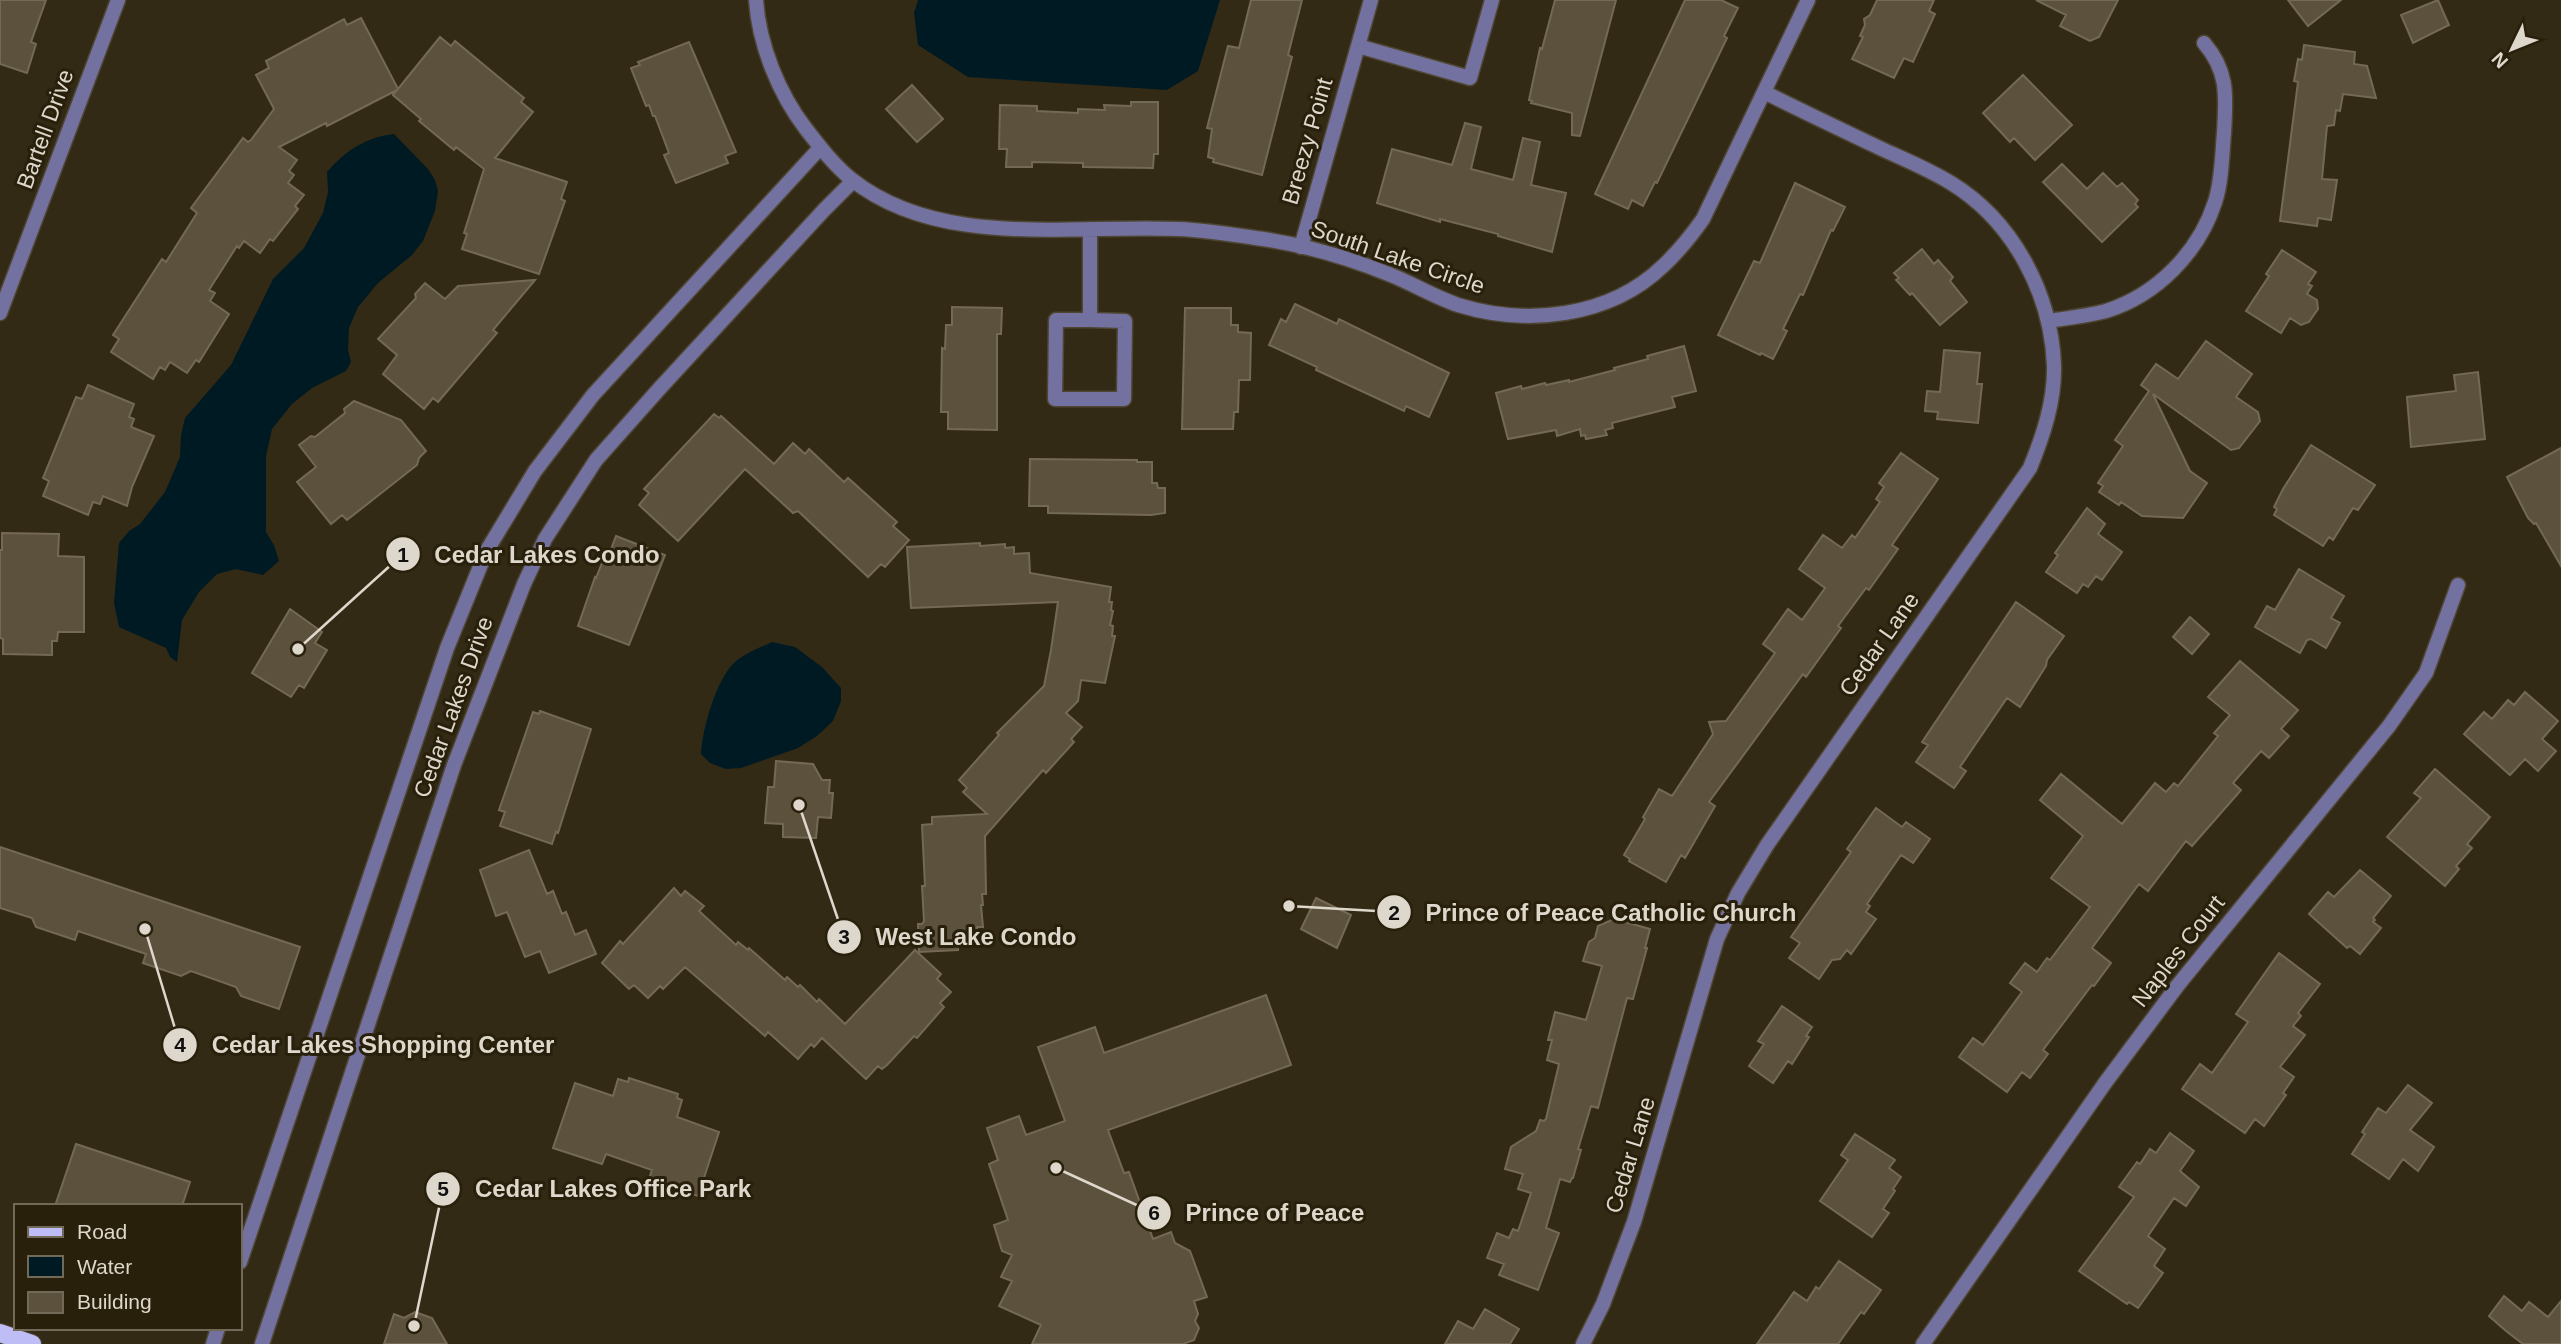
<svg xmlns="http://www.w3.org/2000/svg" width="2561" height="1344" viewBox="0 0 2561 1344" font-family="Helvetica,sans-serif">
  <rect width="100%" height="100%" fill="#332a16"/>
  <path fill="#001a23" d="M918,0H1220L1198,71L1167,90L968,77L918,45L914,13Z
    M394,134L428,169L435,180L438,191L435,211L423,241L412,255L378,283L358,307L349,328L348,350L351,362L346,371L312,388L292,404L272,429L266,456V532L274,545L279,561L263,575L236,569L217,574L199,592L182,620L177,662L170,657L166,648L119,627L114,603L119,543L129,531L140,524L165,492L180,457L181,435L185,418L231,365L273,279L304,248L323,213L328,192L327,172C345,151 366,137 394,134Z
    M772,642L795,647L822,667L841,688V701L833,721L817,736L798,748L741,768L726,769L710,763L701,754C702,730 716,680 734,663C745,653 759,648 772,642Z"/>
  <path fill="#5c513c" stroke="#746954" stroke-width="2" d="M0,0H46L31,42L36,44L27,73L0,64Z
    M1251,0H1302L1288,55L1292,57L1262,175L1213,162L1214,159L1208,157L1212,129L1207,128L1228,46L1239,48Z
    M1555,0H1616L1580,136L1572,135V113L1531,103L1532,101L1529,100L1540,48L1542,49Z
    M1685,0H1721L1738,8L1724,36L1727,38L1657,183L1655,182L1643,206L1632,200L1628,209L1595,194Z
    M1877,0H1934L1929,11L1935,14L1913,62L1904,58L1894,78L1852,59L1863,37L1860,36L1865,25L1864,19L1870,15Z
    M2036,0H2118L2099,37L2090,41L2060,26L2066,15Z
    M2288,0H2341L2308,26Z
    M2438,0L2449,25L2413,43L2401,15Z
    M361,18L398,89L440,37L451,46L455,41L524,98L521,102L533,112L495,158L567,182L561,199L565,201L539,274L462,249L467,234L464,233L484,169L456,147L454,150L419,121L421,119L393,95L397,90L327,126L326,123L279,147L297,160L289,171L294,175L288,183L304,195L295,206L298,209L273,241L270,239L260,253L244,241L239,248L237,246L209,290L215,293L210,301L229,314L199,362L196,360L187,373L170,362L165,370L160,367L153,379L111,352L119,339L113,335L162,259L166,262L197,213L191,208L243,138L248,142L251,140L274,109L256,75L269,68L266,61L344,19L347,25Z
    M689,42L736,152L725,156L728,163L676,183L664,155L669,153L655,116H653L649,105L646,106L631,68L640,65L638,62Z
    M2304,45L2355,52L2354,64L2367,66L2376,98L2343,94L2340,111L2336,110L2334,125L2327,126L2322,179L2337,180L2331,220L2318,218L2317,226L2280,221L2298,82L2294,81L2298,59L2302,60Z
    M2023,75L2072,125L2035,160L2014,138L2010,142L1983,113Z
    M912,85L943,119L917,142L886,109Z
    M1131,102H1158V154H1154L1153,168L1083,167V163L1032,162V167H1006L1007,149H999L1000,105L1037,106V111L1078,113V109L1105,110L1104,105L1131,106Z
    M1465,123L1481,127L1471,169L1513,180L1523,138L1540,142L1531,185L1566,193L1552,252L1498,236V234L1440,219V222L1377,203L1392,149L1452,165Z
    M2062,164L2087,189L2103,173L2117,187L2122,183L2138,200L2135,204L2138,207L2102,242L2043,182Z
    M1795,183L1845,207L1833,231L1831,230L1803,295L1800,294L1783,329L1787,331L1773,359L1761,353L1760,355L1718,335L1754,261L1760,263Z
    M1922,249L1934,264L1938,260L1953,277L1950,281L1967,302L1940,325L1912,293L1910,295L1896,280L1899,278L1894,273Z
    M2282,250L2316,272L2308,284L2312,286L2307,294L2317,300L2318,309L2309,322L2301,325L2290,318L2281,333L2246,311L2269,276L2266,274Z
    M535,280L493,330L497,333L438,402L433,398L424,409L383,374L397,355L378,339L416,298L415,294L425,283L445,299L458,286Z
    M1295,304L1337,324L1339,319L1449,373L1429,417L1406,406L1404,411L1383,401L1316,370L1317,367L1269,345L1281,319L1286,322Z
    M952,307L1002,308L1001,334H997V430L948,429V412H941L942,348L945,349L946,325H952Z
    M1185,308H1231V325H1238V332L1251,333L1250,380H1239L1238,412H1234L1233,429H1182Z
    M2206,341L2252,374L2236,397L2258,412L2260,421L2239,448L2231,450L2153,394L2190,471L2207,483L2183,518L2142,516L2121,502L2119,505L2099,492L2103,486L2098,483L2123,446L2115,440L2149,391L2141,385L2156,364L2178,379Z
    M1684,346L1696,391L1672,397L1675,407L1612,423L1613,428L1605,430L1607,435L1586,439L1585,435L1581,436L1580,429L1557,436L1556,430L1508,439L1496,393L1521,386L1522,389L1545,383L1546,385L1569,380V382L1615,370L1614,368L1648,359L1647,356Z
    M1944,350L1980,353L1977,384H1982L1978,423L1937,419L1938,412L1925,411L1927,391L1940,392Z
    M2478,372L2485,439L2411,447L2407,397L2456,391L2454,375Z
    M88,385L134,404L129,417L134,419L131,427L154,436L132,487L127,506L103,496L100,504L93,502L88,515L43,496L49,481L43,478L76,397L82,399Z
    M354,401L401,420L426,451L419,458L417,465L347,520L342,515L331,524L297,482L316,467L299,445L311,436L315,437L345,413L344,409Z
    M714,414L719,418L721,416L774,464L793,443L805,454L809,449L844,482L848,478L897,522L893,526L909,540L885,567L881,564L868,577L798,511L793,513L745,469L678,541L639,505L649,493L644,489Z
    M2311,445L2375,485L2358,510L2353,508L2333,540L2329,537L2323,546L2274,515L2277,509L2274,507L2283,489Z
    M2561,448V566L2536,523L2534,524L2528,518L2507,477Z
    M1901,453L1938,479L1892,545L1898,549L1869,590L1866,588L1838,626L1841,628L1806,677L1803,674L1709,802L1715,806L1685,858L1681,855L1666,882L1629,861L1630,859L1624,855L1645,819L1643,817L1659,789L1672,796L1713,734L1709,722L1726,721L1775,653L1763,644L1788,609L1802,620L1825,588L1799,569L1823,535L1842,548L1852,535L1855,538L1880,502L1876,499L1884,487L1879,483Z
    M1030,459L1137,460V462H1152V483H1157L1158,488H1165V513L1151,515L1048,513V506H1029Z
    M2087,508L2105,524L2098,534L2122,552L2102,580L2096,576L2088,587L2083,584L2077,593L2046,572L2058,555L2055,553Z
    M2,533L59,534L58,556L84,557V632H58L57,641H52V655L3,654V639L0,638V550H2Z
    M616,536L665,555L629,645L578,626L595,577L596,578L608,548L611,549Z
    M980,543V546L1005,544V548L1014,547V554L1029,553L1030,573L1111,587L1109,602H1112L1111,610L1113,611L1110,625L1113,626L1112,636H1115L1105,683L1081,680L1078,701L1066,713L1082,727L1071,739L1074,742L1046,773L1043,770L985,836L986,894H982L983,905H981L983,927H977L978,944L958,945V950L919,952L918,924H922L924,921L922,886H925L922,825L932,824V817L987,814L963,792L967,788L959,780L999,735L997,733L1044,686L1051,650L1058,602L911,608L907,547Z
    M2299,569L2344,596L2331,618L2340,623L2326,648L2311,639L2307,640L2300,653L2255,627L2267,606L2275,610Z
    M2016,602L2064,636L2047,660L2046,666L2020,707L2007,698L1960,767L1966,771L1954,788L1916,762L1928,745L1922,742Z
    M290,609L322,632L315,643L327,650L304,688L299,685L291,697L252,673Z
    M2190,617L2209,634L2192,654L2173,637Z
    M2240,661L2298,710L2281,729L2289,736L2269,758L2261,751L2233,783L2241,790L2192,846L2186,841L2148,891L2139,884L2092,948L2111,963L2094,986L2092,985L2043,1050L2048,1054L2030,1078L2022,1072L2007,1092L1959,1057L1973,1038L1983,1045L2022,992L2010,983L2025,963L2037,972L2047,958L2050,960L2090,907L2051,878L2083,836L2040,800L2061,774L2122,824L2155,783L2166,792L2174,783L2178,786L2218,736L2214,733L2230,715L2208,697Z
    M2525,692L2558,721L2542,739L2556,751L2538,771L2525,759L2510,775L2464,734L2484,712L2492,719L2508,700L2514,705Z
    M540,711L591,729L558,833L556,832L552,844L500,826L505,812L499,810L533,712L539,714Z
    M776,761L813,764L822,780H830L829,793H833L831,818L818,817L816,838L783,837V824L765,823L768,787H774Z
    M2435,769L2490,817L2467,844L2472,848L2456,866L2459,869L2445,886L2387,837L2421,798L2414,793Z
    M1876,808L1902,827L1906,822L1930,839L1913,863L1901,855L1867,904L1870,906L1866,912L1876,919L1851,954L1847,950L1840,959L1832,960L1819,979L1789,958L1800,943L1791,937L1851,852L1847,849Z
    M0,847L300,947L279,1009L241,996L236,987L191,971L181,976L143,963L146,954L78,931L75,940L36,927L32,918L0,908Z
    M529,850L547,894L553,891L562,914L566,912L575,935L586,930L596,954L549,973L540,951L525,957L507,912L496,916L480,870Z
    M2360,870L2391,896L2373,918L2375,920L2373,922L2381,928L2360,954L2350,946L2347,948L2309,914L2328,892L2334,897Z
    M674,888L681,896L685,891L704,906L699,911L736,945L738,942L748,950L749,948L785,980L787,977L798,987L800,985L817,1002L819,999L845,1024L915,950L941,974L937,979L951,992L940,1003L944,1007L917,1038L914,1036L887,1065L882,1069L878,1066L866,1079L822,1038L814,1047L811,1044L798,1059L768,1032L765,1036L685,967L663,989L660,986L648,998L634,985L629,989L602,963L620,941L623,944Z
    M1316,898L1351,915L1337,948L1301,929Z
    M1614,919L1650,929L1645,948H1647L1633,999L1627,998L1598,1108L1591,1106L1578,1149L1581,1150L1573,1178H1572L1570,1182L1560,1179L1546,1228L1559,1233L1538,1290L1499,1275L1504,1264L1487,1258L1497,1233L1509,1238L1513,1229L1518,1231L1531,1193L1518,1189L1523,1174L1505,1169L1511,1147L1536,1131L1540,1120L1544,1121L1546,1119L1559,1064L1547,1060L1552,1040H1548L1555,1012L1586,1020L1602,966L1583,961L1589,942L1595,938L1598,926Z
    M2279,953L2320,984L2298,1013L2301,1016L2293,1026L2305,1035L2280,1067L2294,1077L2283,1093L2286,1095L2264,1126L2255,1119L2245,1133L2182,1089L2200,1064L2212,1073L2248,1022L2236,1014Z
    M1266,995L1291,1065L1108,1130L1124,1173L1129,1172L1153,1239L1171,1232L1175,1243L1190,1251L1207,1297L1194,1301L1198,1314L1195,1321L1199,1328L1194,1340L1183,1344H1032L1041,1325L999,1306L1012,1281L1001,1277L1012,1255L1002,1251L994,1225L1008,1220L989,1164L998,1160L987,1128L1019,1116L1026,1135L1065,1121L1038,1047L1095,1027L1104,1053Z
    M1782,1006L1812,1027L1806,1036L1809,1037L1792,1064L1788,1061L1773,1083L1749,1066L1764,1044L1758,1041Z
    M629,1078L678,1094L677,1098L682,1100L677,1117L719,1132L698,1196L649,1179L652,1170L606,1154L602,1164L553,1148L575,1083L613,1096L618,1079L628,1082Z
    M2408,1085L2432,1103L2410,1130L2434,1147L2418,1171L2403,1159L2389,1179L2352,1154L2365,1134L2362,1132L2378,1108L2386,1113Z
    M2170,1133L2194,1151L2180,1171L2199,1187L2186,1206L2174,1198L2148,1236L2165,1249L2154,1266L2163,1273L2138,1308L2129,1302L2127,1304L2079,1271L2134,1197L2119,1187L2137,1162L2140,1164L2150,1149L2156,1153Z
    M1855,1134L1895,1160L1889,1168L1901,1177L1893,1189L1895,1191L1883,1209L1889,1213L1872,1237L1820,1201L1848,1160L1841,1155Z
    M76,1144L190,1182L182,1206H55Z
    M1839,1261L1881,1290L1864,1314L1861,1312L1838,1344H1757L1794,1292L1807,1301L1816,1287L1819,1289Z
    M2504,1296L2522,1311L2529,1302L2548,1317L2561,1301V1344H2523L2506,1331L2489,1316Z
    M1485,1309L1519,1329L1510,1344H1445L1458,1321L1473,1329Z
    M415,1312L432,1318L447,1344H384L394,1314L404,1318Z"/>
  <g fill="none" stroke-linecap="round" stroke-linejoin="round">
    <g stroke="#4e4633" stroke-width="17">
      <path id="street" d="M756,0C759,45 779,94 806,129C820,147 834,165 851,179C940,250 1073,224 1178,229C1204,230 1230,234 1256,238C1302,244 1349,258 1391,275C1413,284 1435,297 1458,305C1526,326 1609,318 1663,266C1678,252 1691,236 1703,219L1808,0
        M1358,46L1470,78L1492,0
        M1090,229V320L1125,321L1124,399H1055L1056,320H1090
        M1301,247L1371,0
        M0,313L118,0
        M2048,321C2068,318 2087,316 2106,311C2157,295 2199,252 2215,202C2222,181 2222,155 2224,133C2226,97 2229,72 2204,43
        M240,1262L447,648L486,552L535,471L593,395L820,148
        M213,1344L218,1328
        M262,1344L454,765L524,584L545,539L596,460L660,388L824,210L853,181
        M1583,1344L1603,1304L1634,1222L1717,939L1738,893L1767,845L2030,468C2043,436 2055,401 2054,365C2051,293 2013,221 1951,183C1930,170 1906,160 1884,150C1844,131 1804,112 1764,92
        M1923,1344L2105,1083L2178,985L2389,726L2426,673L2458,585"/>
    </g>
    <g stroke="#4e4633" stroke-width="20">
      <path id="primary" d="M0,1333L32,1344"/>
    </g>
    <use href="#street" stroke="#73719f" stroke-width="14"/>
    <use href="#primary" stroke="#bebdf5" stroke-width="18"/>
  </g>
  <g text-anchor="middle" stroke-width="6" stroke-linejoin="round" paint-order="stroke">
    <g font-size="23" fill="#ded8cc" stroke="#29200c">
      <text transform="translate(45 129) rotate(-70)" y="8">Bartell Drive</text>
      <text transform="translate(1307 141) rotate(-74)" y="8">Breezy Point</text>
      <text transform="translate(1398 257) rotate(19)" y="8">South Lake Circle</text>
      <text transform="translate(1879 644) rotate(-55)" y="8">Cedar Lane</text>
      <text transform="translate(453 707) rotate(-70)" y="8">Cedar Lakes Drive</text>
      <text transform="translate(2178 951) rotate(-52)" y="8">Naples Court</text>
      <text transform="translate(1630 1155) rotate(-73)" y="8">Cedar Lane</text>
    </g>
  </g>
  <path fill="none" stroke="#ded8cc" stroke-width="2.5" d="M298 649L403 554M1289 906L1394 912M799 805L844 937M145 929L180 1045M414 1326L443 1189M1056 1168L1154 1213"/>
  <g fill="#ded8cc" stroke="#29200c" stroke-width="2.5">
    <circle cx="298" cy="649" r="7"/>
    <circle cx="1289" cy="906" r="7"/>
    <circle cx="799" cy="805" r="7"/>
    <circle cx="145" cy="929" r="7"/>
    <circle cx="414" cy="1326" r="7"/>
    <circle cx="1056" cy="1168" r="7"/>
    <circle cx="403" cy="554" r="18"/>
    <circle cx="1394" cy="912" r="18"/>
    <circle cx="844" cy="937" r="18"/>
    <circle cx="180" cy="1045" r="18"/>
    <circle cx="443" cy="1189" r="18"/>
    <circle cx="1154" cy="1213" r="18"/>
  </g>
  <g font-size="21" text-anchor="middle" font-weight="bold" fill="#111">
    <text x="403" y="562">1</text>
    <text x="1394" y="920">2</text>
    <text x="844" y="944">3</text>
    <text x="180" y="1052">4</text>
    <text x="443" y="1196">5</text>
    <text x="1154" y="1220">6</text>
  </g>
  <g font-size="24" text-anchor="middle" font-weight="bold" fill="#ded8cc" stroke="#29200c" stroke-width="6" stroke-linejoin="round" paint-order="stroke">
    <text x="547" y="563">Cedar Lakes Condo</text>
    <text x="1611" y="921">Prince of Peace Catholic Church</text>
    <text x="976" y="945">West Lake Condo</text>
    <text x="383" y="1053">Cedar Lakes Shopping Center</text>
    <text x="613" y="1197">Cedar Lakes Office Park</text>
    <text x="1275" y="1221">Prince of Peace</text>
  </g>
  <rect x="14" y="1204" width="228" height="126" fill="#29200c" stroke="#716a59" stroke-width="2"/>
  <rect x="28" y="1227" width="35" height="10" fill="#bebdf5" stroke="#716a59" stroke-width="2"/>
  <text x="77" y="1239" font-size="21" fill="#ded8cc">Road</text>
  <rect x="28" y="1256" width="35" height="21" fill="#001a23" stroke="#716a59" stroke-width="2"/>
  <text x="77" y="1274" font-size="21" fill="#ded8cc">Water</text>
  <rect x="28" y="1292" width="35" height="21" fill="#5c513c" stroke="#716a59" stroke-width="2"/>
  <text x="77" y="1309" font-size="21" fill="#ded8cc">Building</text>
  <g transform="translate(2512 49) rotate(227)" stroke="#29200c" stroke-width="5" paint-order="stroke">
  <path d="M0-5L12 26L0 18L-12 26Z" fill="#ded8cc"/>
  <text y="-10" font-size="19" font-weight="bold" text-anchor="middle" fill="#ded8cc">N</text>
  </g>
</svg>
